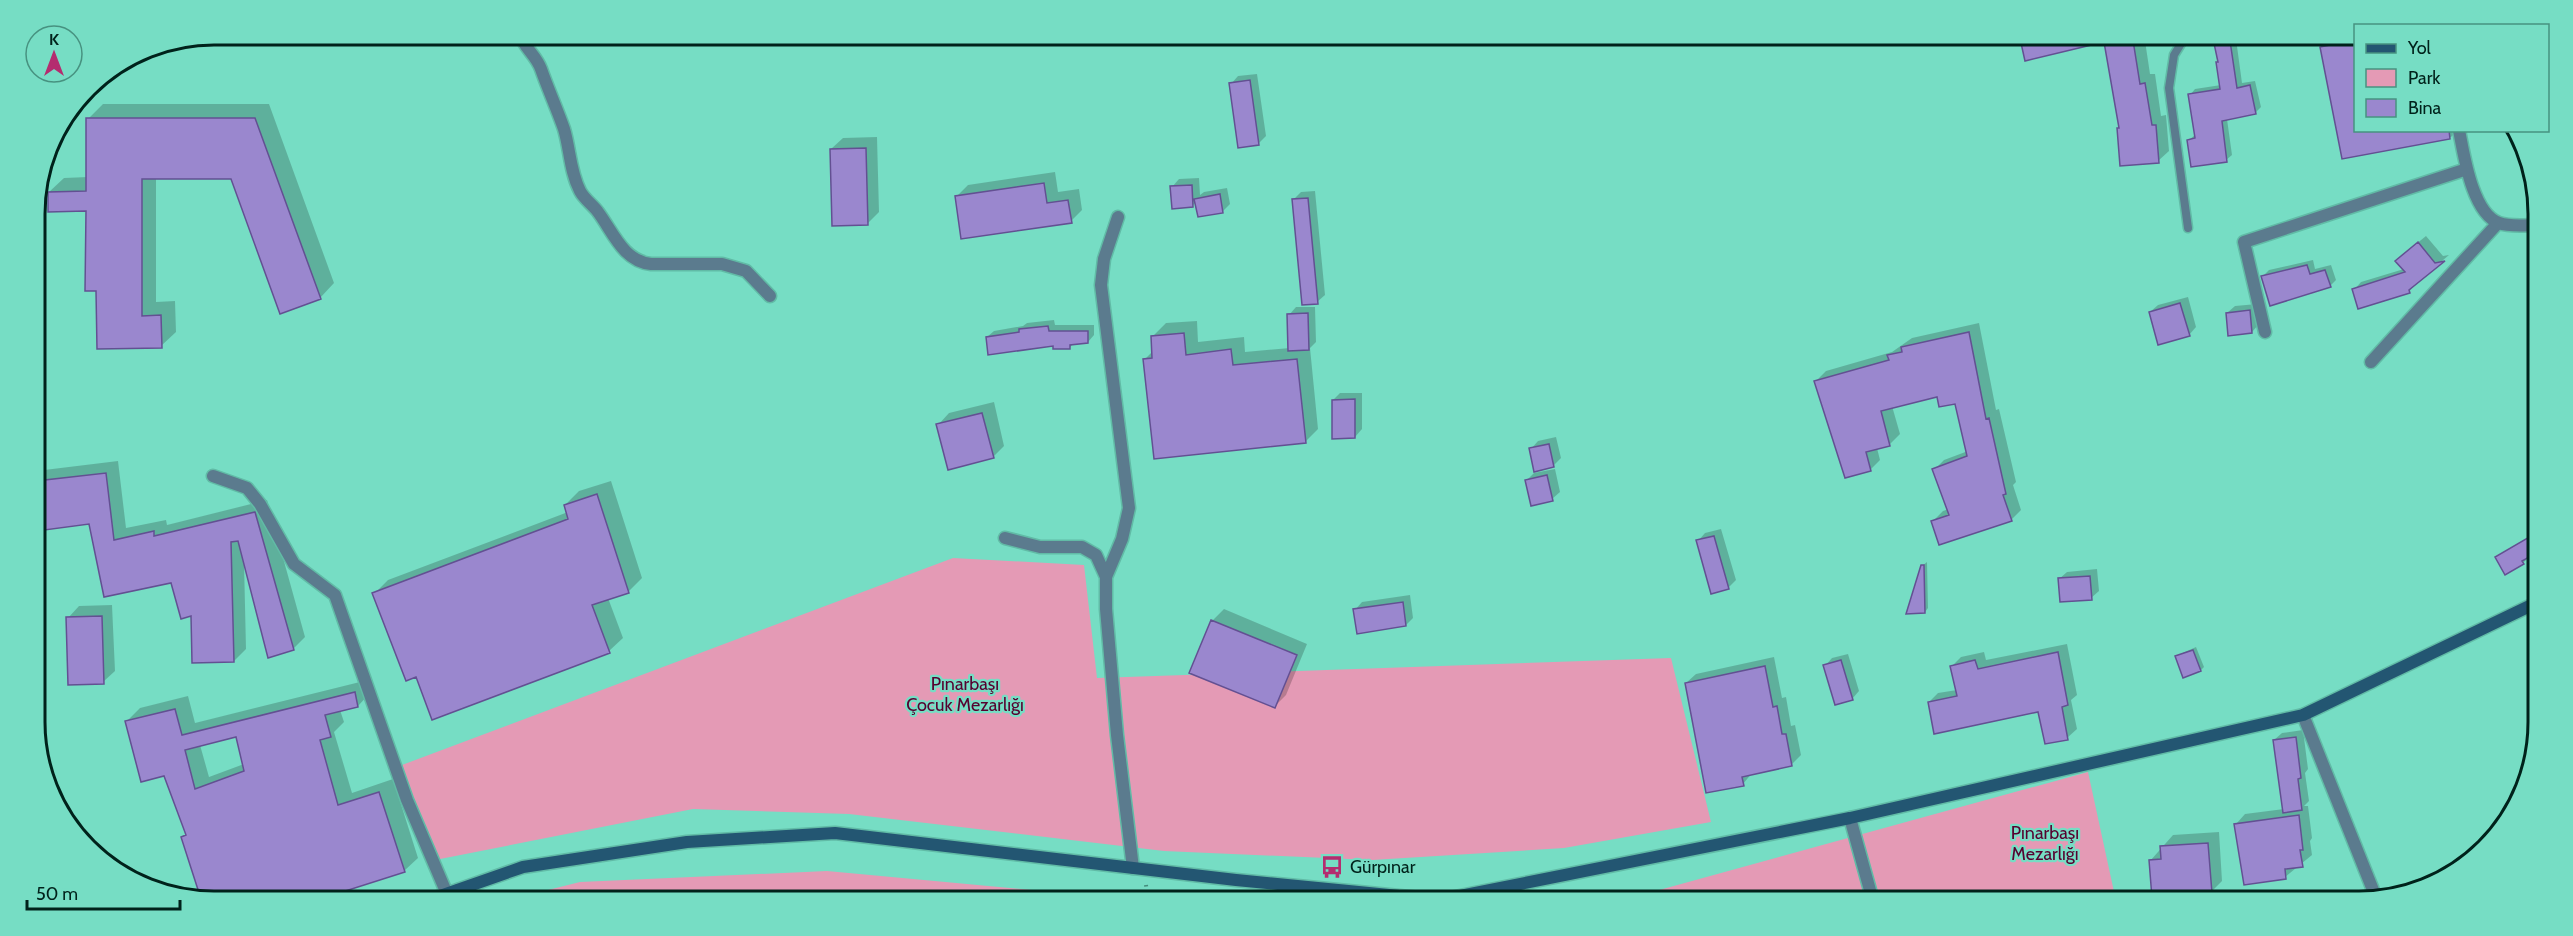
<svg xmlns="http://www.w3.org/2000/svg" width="2573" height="936" viewBox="0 0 2573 936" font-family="Cabin,sans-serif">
  <rect width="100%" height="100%" fill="#76ddc4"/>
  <path fill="#e49ab5" d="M953,558L1084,565L1097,678L1671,658L1711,822L1564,848L1372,860L1164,851L849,814L693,809L435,860L402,765Z
    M2088,772L2116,901H1605L1623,900Z
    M827,871L1150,901H504L580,882Z"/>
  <path fill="#0003" fill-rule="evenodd" d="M2020,34H2144L2150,74H2155L2161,116L2166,115L2169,151L2158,161L2118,129L2120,127L2105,40Z
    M2213,34H2242L2236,39L2242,83L2255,81L2261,107L2255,113L2227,119L2232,155L2226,160L2189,140L2196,134L2190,95L2195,89L2221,85Z
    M2334,34H2356V130H2458L2451,137L2343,157L2322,47Z
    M1257,74L1266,136L1258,144L1231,84L1238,76Z
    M103,104H269L334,283L320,298L232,177H156V302L175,301L176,332L161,346L98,290L87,209L49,192L64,178L88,177V119Z
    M877,137L879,212L868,223L831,149L843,138Z
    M1055,172L1058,192L1079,189L1082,210L1071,221L957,196L968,185Z
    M1199,178L1200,195L1204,192L1227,188L1230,204L1223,211L1196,202L1193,205L1172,187L1179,179Z
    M1315,191L1325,295L1317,302L1293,200L1301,192Z
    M2426,236L2443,256L2449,255L2416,283L2409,292L2354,290L2361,282L2404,269L2405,253Z
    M2313,260L2315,269L2331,265L2336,280L2330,286L2263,276L2269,270Z
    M2188,297L2196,327L2189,335L2150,312L2158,305Z
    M2257,304L2259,324L2252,332L2227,313L2235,306Z
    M1296,307H1315L1316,342L1310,348L1318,429L1305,442L1144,360L1154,350L1153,336L1166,323L1197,321L1198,342L1244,337L1245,352L1290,348L1289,315Z
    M1054,320L1055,325H1094V335L1088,342L1074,343L1069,348L987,337L994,331L1023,326L1027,323Z
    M1979,323L1996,410L1999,409L2016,482L2013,485L2021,510L2011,520L1933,521L1943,511L1949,509L1934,470L1944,460L1968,451L1956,402L1938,395L1892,406L1900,434L1890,444L1877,448L1880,460L1870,470L1816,381L1826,371L1892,352L1912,338Z
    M1340,393H1362V429L1355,437L1333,400Z
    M994,402L1004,446L993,457L938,425L949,413Z
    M1556,437L1561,458L1553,466L1531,449L1538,441Z
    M118,461L126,528L166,520L167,525L267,500L305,637L293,649L244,562L246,649L234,661L193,614L172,581L105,595L90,523L37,530L36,471Z
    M1555,469L1560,492L1552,499L1526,481L1534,473Z
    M611,481L642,578L629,591L608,598L623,638L609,651L417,675L374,594L388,580L568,512L565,505L579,491Z
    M1721,529L1736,580L1728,588L1698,541L1705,533Z
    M2535,534L2538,540V551L2525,558L2526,560L2523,563L2497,557Z
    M1927,562L1928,608L1925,612L1922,566Z
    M2097,569L2099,591L2091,598L2059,579L2067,572Z
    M1410,595L1413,618L1406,625L1355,610L1362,602Z
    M112,605L115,671L103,682L68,618L79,606Z
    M1224,609L1307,644L1286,695L1274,707L1212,621Z
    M2067,644L2077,695L2071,700L2077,729L2067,738L2039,710L1929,702L1938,693L1957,690L1952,666L1961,657L1984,652L1986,660Z
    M2196,647L2204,667L2201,670L2176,656Z
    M1848,654L1859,691L1852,699L1825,666L1832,658Z
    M1774,657L1782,698L1786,697L1791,726L1795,725L1801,755L1791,765L1752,773L1743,784L1686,683L1696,674Z
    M368,680L371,692L358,706L340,710L344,722L334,732L352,793L393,779L418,858L404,871L309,901L203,900L183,837L187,833L165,774L127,721L140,708L188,696L195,723ZM237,735L244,764L209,777L200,745Z
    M2303,730L2308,769L2305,773L2309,801L2304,806H2308L2312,838L2310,841L2312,855L2285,877L2236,824L2245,814L2284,809L2274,740L2282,733Z
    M2219,832L2222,881L2211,892L2150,861L2173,835Z"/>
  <path fill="#9a87ce" stroke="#635092" stroke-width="1.5" fill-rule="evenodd" d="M2019,34H2132L2140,84L2145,83L2152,125H2156L2159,163L2120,166L2117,128H2119L2104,42L2025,61Z
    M2212,34H2229L2237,88L2250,85L2256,114L2222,121L2227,162L2191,167L2187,140L2195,138L2188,94L2220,89L2216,62H2218Z
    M2355,40V130H2449L2450,139L2342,159L2320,47Z
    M1250,80L1259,145L1238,148L1229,83Z
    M86,118H255L321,299L280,314L231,179H142V316L161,315L162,348L97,349L96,291H85L86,211L48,212V192L86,191Z
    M866,148L868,225L832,226L830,149Z
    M1044,183L1047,203L1068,200L1072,223L961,239L955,196Z
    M1192,185L1193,207L1172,209L1170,186Z
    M1220,194L1223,213L1198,217L1194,199Z
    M1308,198L1318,304L1302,305L1292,199Z
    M2418,242L2435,263L2445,261L2409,290L2410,293L2358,309L2352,289L2405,272L2395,261Z
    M2307,265L2310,274L2325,270L2331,287L2270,306L2261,276Z
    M2180,303L2190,336L2158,345L2149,312Z
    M2250,310L2252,333L2228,336L2226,313Z
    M1308,313L1309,350L1288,351L1287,314Z
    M1048,326L1049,331H1088V343L1070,345V349H1053V346L988,355L986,337L1019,332V329Z
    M1969,332L1986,419L1989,418L2006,494L2003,495L2012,521L1939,545L1931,521L1949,515L1932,469L1967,456L1955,404L1939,407L1937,397L1881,411L1890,446L1866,452L1871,471L1845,478L1814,381L1889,360L1887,355L1902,352L1901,347Z
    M1184,333L1186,355L1231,349L1233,365L1297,359L1306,443L1154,459L1143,359L1152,358L1151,336Z
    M1355,399V438L1332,439V400Z
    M982,413L994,458L948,470L936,424Z
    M1549,444L1554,467L1534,472L1529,448Z
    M106,473L114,540L154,531V536L255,512L294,650L268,658L238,541L231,542L234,662L192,663L191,616L181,619L171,583L104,597L89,524L37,531L36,481Z
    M1547,475L1553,501L1531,506L1525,480Z
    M597,494L629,593L592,605L610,653L432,720L416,677L406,681L372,593L568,519L564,505Z
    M1714,536L1729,589L1711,594L1696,540Z
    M2531,536L2538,552L2522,561L2524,564L2505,575L2495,557Z
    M1921,565H1924L1925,613L1906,614Z
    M2090,576L2092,600L2060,602L2058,578Z
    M1403,602L1406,626L1357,634L1353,609Z
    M102,616L104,684L68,685L66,617Z
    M1211,620L1297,655L1275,708L1189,673Z
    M2193,650L2201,671L2183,678L2175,656Z
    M2058,652L2068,705L2062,707L2068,740L2045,744L2038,712L1934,734L1928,702L1957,696L1950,666L1975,660L1978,669Z
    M1841,660L1853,700L1835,705L1823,665Z
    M1765,666L1773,707L1777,706L1782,734H1786L1792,766L1742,777L1744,786L1706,793L1685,683Z
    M355,692L358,707L325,715L331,737L320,740L338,805L379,792L405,872L314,901L214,902L201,899L181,837L186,835L164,776L141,782L125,721L175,709L182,735ZM236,737L244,771L195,789L185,750Z
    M2296,737L2301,778L2298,779L2302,810L2283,813L2273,740Z
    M2299,815L2303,850H2300L2303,867L2285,869L2286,879L2244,885L2234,824Z
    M2208,843L2212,893L2152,898L2149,860L2161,859L2160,846Z"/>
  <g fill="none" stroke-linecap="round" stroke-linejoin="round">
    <g stroke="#61bba6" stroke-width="11">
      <path id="lane" d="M2187,34L2174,55L2169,88L2188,228"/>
    </g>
    <g stroke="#61bba6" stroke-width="15">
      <path id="street" d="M520,34C524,48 536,55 541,69C548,89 557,109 564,129C570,149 570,172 580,191C584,199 593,205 598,212C613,232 623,261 651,264H722L746,271L770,296
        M2459,130C2464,155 2472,213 2499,223C2510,227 2526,225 2537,225
        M1118,217L1104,259L1101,285L1129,508L1122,539L1106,577V609L1117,735L1133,868
        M2265,332L2244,242L2467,169
        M2371,362L2498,223
        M213,476L247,488L260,504L294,564L335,595L407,800L447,894
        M1005,538L1040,547H1082L1096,555L1106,577
        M2303,715L2377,900
        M1850,818L1873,901
        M458,890L464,901"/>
    </g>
    <g stroke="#61bba6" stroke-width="15">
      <path id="secondary" d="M426,901L523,867L687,842L835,833L1236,880L1440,900L1850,818L2303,715L2538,602"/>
    </g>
    <path stroke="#448d7c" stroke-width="4" stroke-dasharray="1.5 4.5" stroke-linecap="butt" d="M1146,885L1148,901"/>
    <use href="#lane" stroke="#5b7b8e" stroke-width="8"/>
    <use href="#street" stroke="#5b7b8e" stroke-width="12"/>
    <use href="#secondary" stroke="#235672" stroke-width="12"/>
  </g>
  <defs>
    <g id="bus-bare" transform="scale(1.8)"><path d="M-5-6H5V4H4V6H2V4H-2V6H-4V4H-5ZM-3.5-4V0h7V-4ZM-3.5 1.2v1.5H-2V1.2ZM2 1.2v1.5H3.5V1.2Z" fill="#b42c6f" stroke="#76ddc4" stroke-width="2.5" paint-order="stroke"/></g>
  </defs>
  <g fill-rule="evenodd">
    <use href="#bus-bare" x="1332" y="867"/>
  </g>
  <g text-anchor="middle" stroke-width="4.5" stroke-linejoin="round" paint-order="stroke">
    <g font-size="18" fill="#56012f" stroke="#76ddc4">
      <text x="965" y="690">Pınarbaşı<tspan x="965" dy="21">Çocuk Mezarlığı</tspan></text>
      <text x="2045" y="839">Pınarbaşı<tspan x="2045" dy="21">Mezarlığı</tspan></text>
    </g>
    <g font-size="18" fill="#00221b" stroke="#76ddc4" text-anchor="start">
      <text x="1350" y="873">Gürpınar</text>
    </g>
  </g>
  <path d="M0 0H2573V936H0ZM214 45H2359A169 169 0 0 1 2528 214V722A169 169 0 0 1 2359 891H214A169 169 0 0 1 45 722V214A169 169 0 0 1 214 45Z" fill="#76ddc4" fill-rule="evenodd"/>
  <path fill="none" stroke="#00221b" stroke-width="3" d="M214 45H2359A169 169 0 0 1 2528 214V722A169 169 0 0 1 2359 891H214A169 169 0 0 1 45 722V214A169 169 0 0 1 214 45Z"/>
  <rect x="2354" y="24" width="195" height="108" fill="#76ddc4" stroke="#479280" stroke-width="1.5"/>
  <rect x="2366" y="44" width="30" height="9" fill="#235672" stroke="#479280" stroke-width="1.5"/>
  <text x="2408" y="54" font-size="18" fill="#00221b">Yol</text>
  <rect x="2366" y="69" width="30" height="18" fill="#e49ab5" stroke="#479280" stroke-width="1.5"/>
  <text x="2408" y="84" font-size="18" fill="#00221b">Park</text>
  <rect x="2366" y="99" width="30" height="18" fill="#9a87ce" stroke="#479280" stroke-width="1.5"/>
  <text x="2408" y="114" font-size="18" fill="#00221b">Bina</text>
  <g transform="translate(54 54)"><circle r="28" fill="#76ddc4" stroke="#479280" stroke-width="1.5"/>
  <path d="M0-4.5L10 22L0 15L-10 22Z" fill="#b42c6f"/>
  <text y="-9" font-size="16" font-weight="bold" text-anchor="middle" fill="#00221b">K</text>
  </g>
  <path d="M27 900v9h153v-9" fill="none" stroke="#00221b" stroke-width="3"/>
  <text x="36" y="900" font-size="18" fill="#00221b" stroke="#76ddc4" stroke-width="4.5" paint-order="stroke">50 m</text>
</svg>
